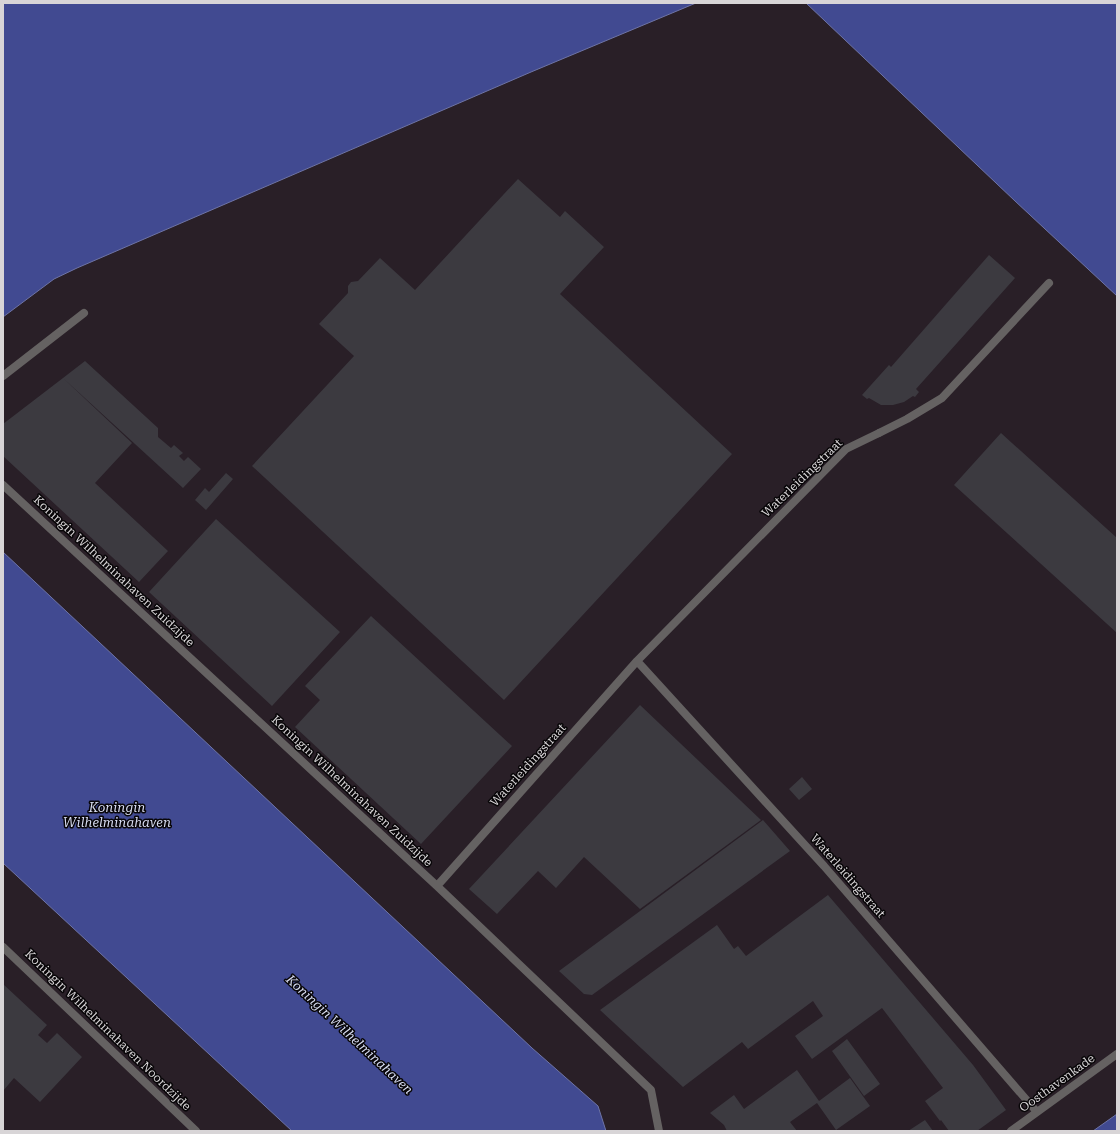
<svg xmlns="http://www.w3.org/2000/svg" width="1120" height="1134" viewBox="0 0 1120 1134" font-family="'Roboto Serif',serif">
  <rect width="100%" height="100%" fill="#1f1b1e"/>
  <path fill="#291f27" d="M3,3H874L1117,224V1131H3Z"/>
  <path fill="#414a91" stroke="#6e74a6" d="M3,3H696L531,72L77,268L54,279L3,317Z
    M806,3H1117V296L1015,201Z
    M3,552L532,1048L598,1106L606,1131H292L3,863Z
    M1117,1114V1131H1093Z"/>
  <path fill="#3c3a40" d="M518,179L560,217L565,211L604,247L560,294L732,454L504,700L252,466L354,356L319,324L348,293V286L351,282L358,281L380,258L415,290Z
    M989,255L1015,278L916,389L919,392L915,397L913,396L904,402L893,405H881L869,398L867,399L862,395L889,365L891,367Z
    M85,361L158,428V437L171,448L174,445L183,453L179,456L184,461L188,457L201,469L183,488L63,378Z
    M63,378L132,443L95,483L168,551L139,582L3,456V424Z
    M1001,433L1117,538V633L954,485Z
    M226,473L233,479L206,510L195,500L205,488L209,492Z
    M216,519L340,632L272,706L149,592Z
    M371,616L512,746L421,844L295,727L320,700L305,686Z
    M640,705L761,820L640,909L584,857L556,888L538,871L497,914L469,889Z
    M802,777L812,789L799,800L789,789Z
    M763,820L790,851L592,995L584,994L559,971Z
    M828,895L973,1065L1006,1110L977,1131H949L941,1120L940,1121L925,1101L943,1088L882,1008L812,1059L795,1036L823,1016L813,1001L748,1049L742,1042L683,1087L600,1010L717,925L734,949L738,946L746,956Z
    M3,984L47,1025L38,1035L47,1043L57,1033L82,1057L40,1102L14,1078L3,1091Z
    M847,1039L880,1084L864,1096L832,1051Z
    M797,1070L819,1101L850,1078L870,1106L836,1130L817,1103L790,1122L797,1131H727L724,1125L710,1113L734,1095L744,1109Z
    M925,1120L933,1131H908Z"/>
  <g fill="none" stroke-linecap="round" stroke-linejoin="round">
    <path stroke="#656262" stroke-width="8" d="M879,433L907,419L942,398L1049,283"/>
    <path stroke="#656262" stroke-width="8" d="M3,376L84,313
      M3,485L437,886L651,1090L659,1131
      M637,661L824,866L1037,1112
      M437,886L637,661L846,449L879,433
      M3,947L196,1131
      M1011,1131L1117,1054"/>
  </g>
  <g text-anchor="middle" stroke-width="3" stroke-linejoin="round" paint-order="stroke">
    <g font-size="12" fill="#d8d5d7" stroke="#080608">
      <text transform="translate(802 478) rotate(-44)" y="4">Waterleidingstraat</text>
      <text transform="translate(114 571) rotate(43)" y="4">Koningin Wilhelminahaven Zuidzijde</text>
      <text transform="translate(528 765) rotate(-48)" y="4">Waterleidingstraat</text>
      <text transform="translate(352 791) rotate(43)" y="4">Koningin Wilhelminahaven Zuidzijde</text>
      <text transform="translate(848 876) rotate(49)" y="4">Waterleidingstraat</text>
      <text transform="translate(108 1030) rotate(44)" y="4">Koningin Wilhelminahaven Noordzijde</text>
      <text transform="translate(1057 1083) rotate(-36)" y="4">Oosthavenkade</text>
    </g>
    <g font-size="13" font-style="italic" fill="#d7dcf1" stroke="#080608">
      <text x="117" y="812">Koningin<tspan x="117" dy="15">Wilhelminahaven</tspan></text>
      <text transform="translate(350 1034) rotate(43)" y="5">Koningin Wilhelminahaven</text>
    </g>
  </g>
  <rect width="1120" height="1134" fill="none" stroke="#d8d5d7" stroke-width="8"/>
</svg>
